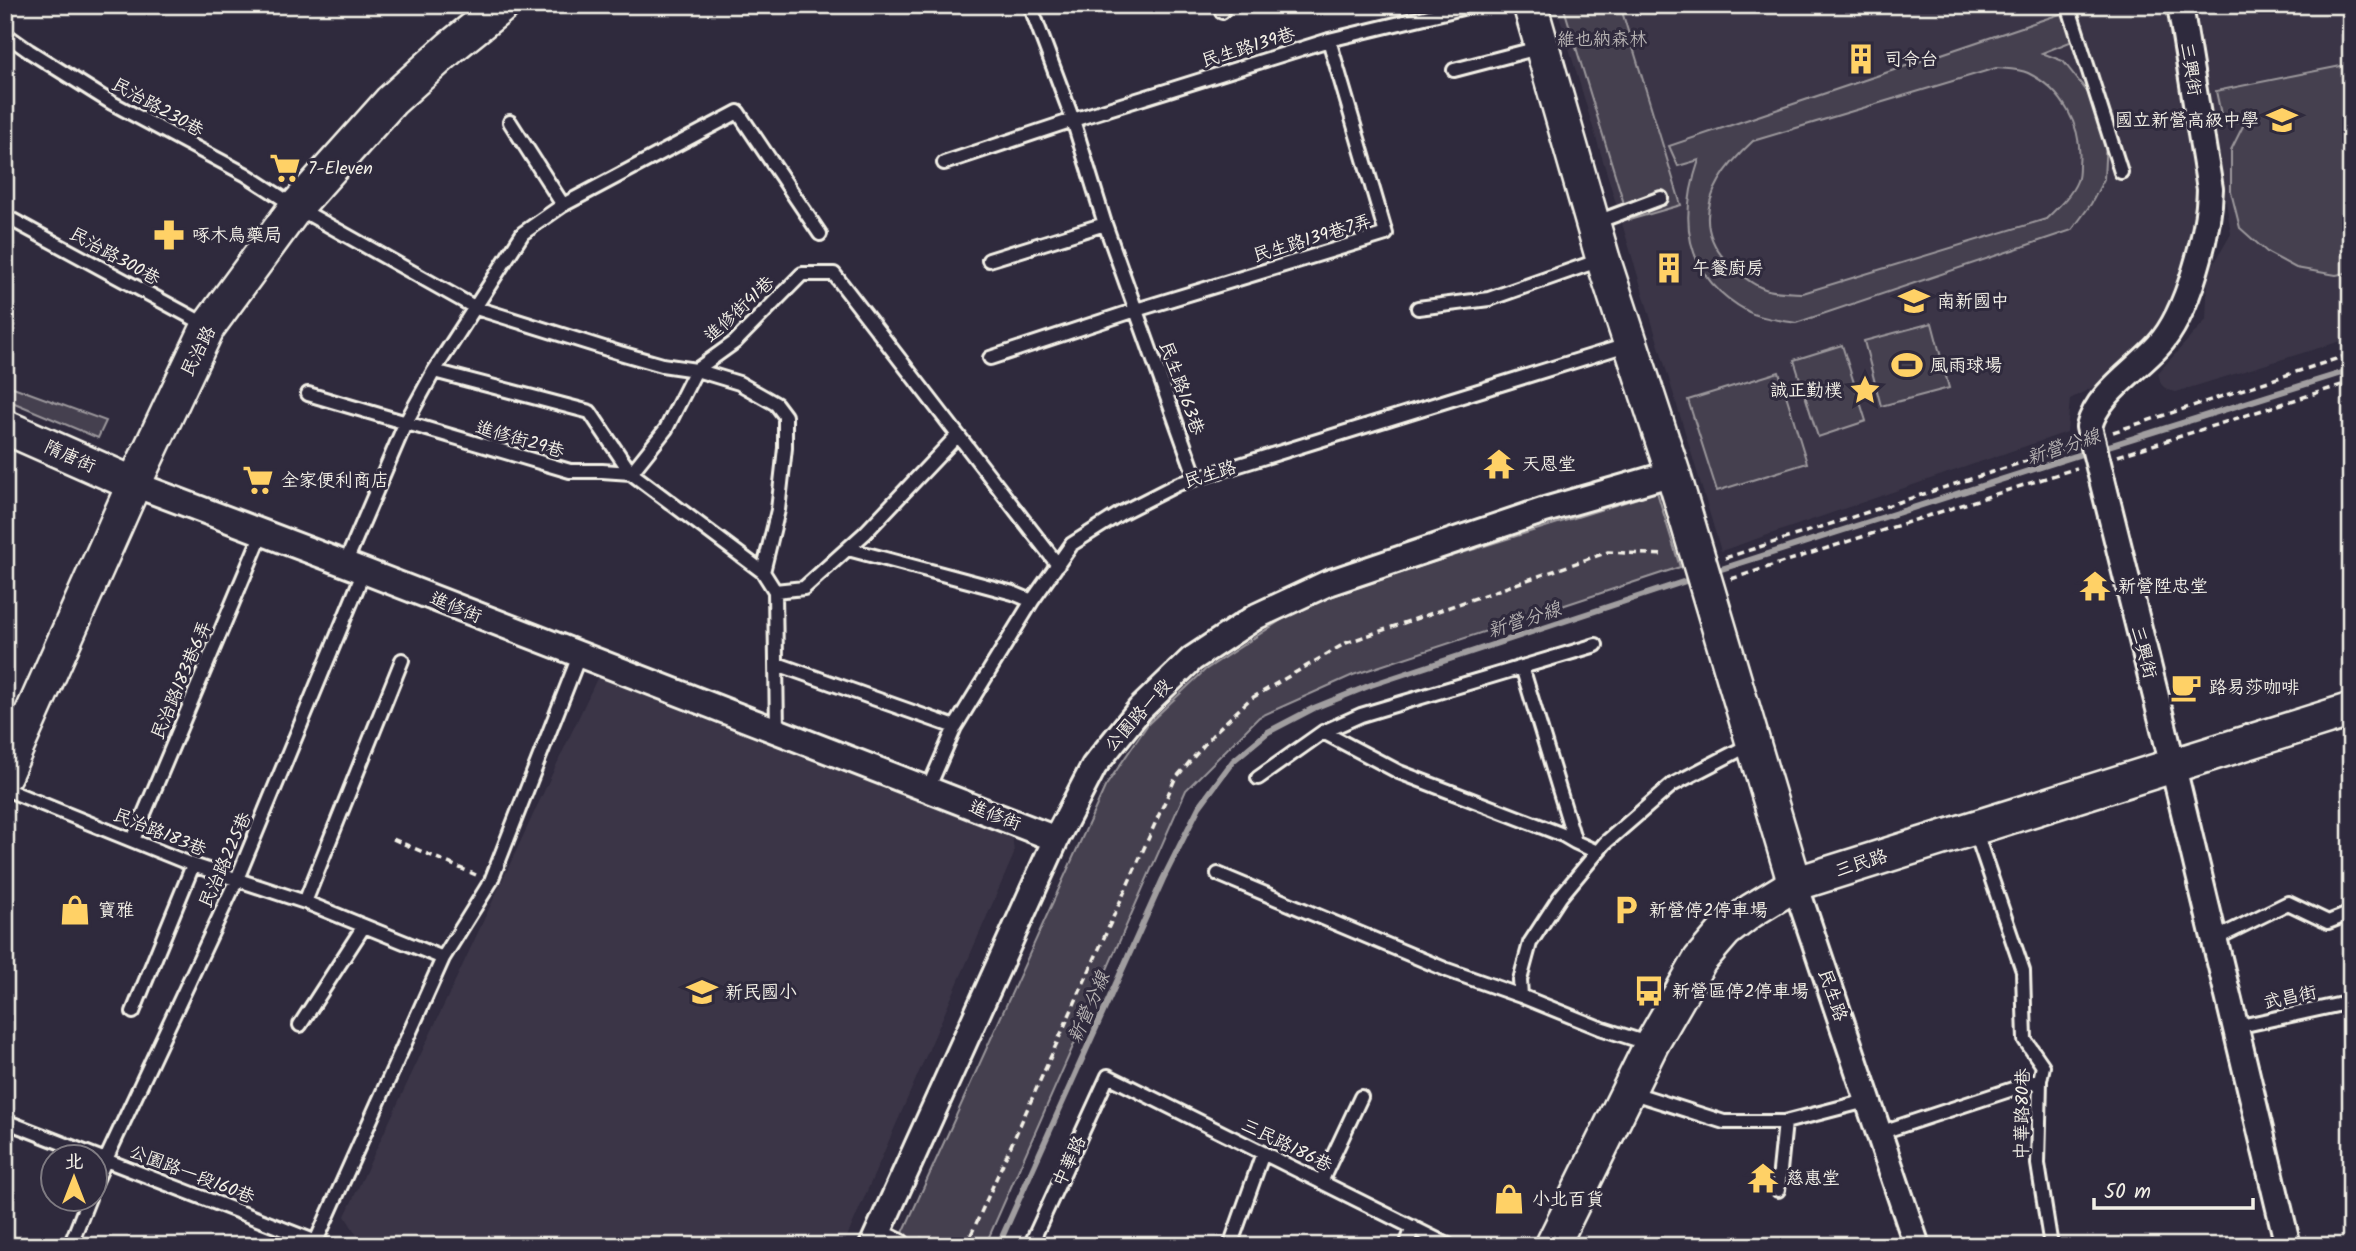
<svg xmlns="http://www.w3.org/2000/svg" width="2356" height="1251" viewBox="0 0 2356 1251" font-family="Kalam,'LXGW WenKai TC',sans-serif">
  <rect width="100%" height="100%" fill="#2f2a3d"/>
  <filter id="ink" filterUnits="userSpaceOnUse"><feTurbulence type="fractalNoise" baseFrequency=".0143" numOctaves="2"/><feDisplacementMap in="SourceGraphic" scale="14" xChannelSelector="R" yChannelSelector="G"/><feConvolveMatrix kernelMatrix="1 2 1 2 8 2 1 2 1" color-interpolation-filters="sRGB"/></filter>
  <g filter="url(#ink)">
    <path fill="#3b3647" d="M1556,5H2165L2200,219L2161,352L2070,399L2067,432L1721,551Z
      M2196,5H2351V338L2176,392L2167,390L2161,384L2158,373L2206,320L2208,274L2231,234Z
      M600,672L1012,832L1014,854L843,1246H380L358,1237L345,1216Z"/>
    <path fill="#454050" stroke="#9c989c" stroke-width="2" fill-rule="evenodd" d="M1563,5H1620L1681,205L1629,220Z
      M2066,12L2075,40L2042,53L2063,61L2089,94L2099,113L2106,140L2104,179L2091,204L2072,230L1796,323C1782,320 1761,319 1749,312C1686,278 1677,224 1699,160L1678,166L1669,146ZM1996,68C2005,69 2019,69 2028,73C2063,90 2083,127 2079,165C2079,170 2079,177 2077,181C2071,196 2057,208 2046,219L1803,293C1791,292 1776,293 1765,289C1750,284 1737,272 1726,261C1687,217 1718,173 1753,141Z
      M2351,64V272L2336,275L2296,268L2268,253L2240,228L2231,192V150L2246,120L2223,124L2216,91Z
      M1932,323L1949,388L1881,406L1864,341Z
      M1842,345L1866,421L1818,437L1794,360Z
      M1779,372L1807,463L1717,491L1688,400Z
      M5,384L106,421L98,438L5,399Z
      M1657,492L1680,567L1353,675L1259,717L1186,790L985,1246H897L1105,787L1148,724L1205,670L1301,607L1424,565Z"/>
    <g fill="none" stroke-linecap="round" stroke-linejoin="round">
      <path stroke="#a19ea0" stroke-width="6" d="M2099,449L2351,370
        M1712,572L2088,452
        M998,1246L1163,879L1199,807L1233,761L1268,732L1314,708L1371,685L1695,578"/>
      <g stroke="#f4f1e8" stroke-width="18">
        <path id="lane" d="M1030,5L1073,120L1105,224L1196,478
          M1220,5L1222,12
          M2068,5L2121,172
          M5,34L29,51L112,103L245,174L296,207L476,308L620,353L662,365L696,370L739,383L776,404L785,416V448L778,510L763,572
          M1454,70L1542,47
          M510,122L563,205
          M944,163L1073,120L1329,40L1475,5
          M5,216L208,326
          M1594,223L1661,198
          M989,260L1105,224
          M1418,308L1489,299L1603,259
          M990,358L1136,310L1386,234L1329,40
          M434,371L590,412L631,473L666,429L696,370L735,342L802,274H834L1058,565
          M308,394L570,471H602L631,473L763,572L775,591L777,731
          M848,549L1013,593L1032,601
          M345,564L405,424L434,371L523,233L563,205L738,112L820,234
          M775,591L804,588L865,533L957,436
          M777,664L955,727
          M1522,667L1575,842L1597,852
          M1323,732L1399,772L1563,835L1575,842
          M1258,778L1323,732L1361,715L1596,645
          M5,789L193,865L305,902L443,958
          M928,789L955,727L1032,601L1072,544L1121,513L1178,484L1630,344
          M1974,827L2023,971L2025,1040L2043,1066L2040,1080L2038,1164L2051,1246
          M133,840L262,533
          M1218,874L1447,970L1521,996
          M305,902L402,660
          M2215,939L2288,903L2328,922L2351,913
          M133,1012L193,865
          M300,1025L364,926
          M2236,1027L2351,1002
          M1650,1044L1600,1028L1521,996L1520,980L1530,943L1560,897L1605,843L1672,785L1753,743
          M1630,1092L1724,1122H1785L1870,1100
          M5,1121L327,1246
          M1879,1133L2040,1080
          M1321,1182L1361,1097
          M94,1185L237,879L364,571
          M1778,1190L1785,1122
          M70,1246L89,1198
          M314,1246L443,958L491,881L579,656
          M1030,1246L1108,1076L1450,1246
          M1230,1246L1263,1153
          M1406,1246L1413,1227"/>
      </g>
      <g stroke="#f4f1e8" stroke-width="30">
        <path id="street" d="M2180,5L2210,189C2209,232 2188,314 2158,346C2135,371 2097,394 2089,427L2164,729L2288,1246
          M134,484L364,571L1056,839
          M1795,884L1917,1246
          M877,1236L898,1246
          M872,1246L1056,839L1094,766L1140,709L1192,659L1257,616L1328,583L1545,510L1673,473"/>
      </g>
      <g stroke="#f4f1e8" stroke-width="38">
        <path id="secondary" d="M1530,5L1603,259L1673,473L1795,884
          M5,427L134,484
          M5,774L134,484L208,327L296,207L391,101L451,47L503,5
          M1552,1246L1651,1045L1700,960L1725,931L1751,911L1795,884L2351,710"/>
      </g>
      <path stroke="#f4f1e8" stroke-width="3.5" stroke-dasharray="7 5" stroke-linecap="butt" d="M2113,432L2351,354
        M2118,456L2351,382
        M1725,558L2070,447
        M1731,579L2077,468
        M393,839L476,875
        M920,1238L938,1246
        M966,1246L1175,779L1215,732L1250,699L1346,643L1608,552L1666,555"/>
      <use href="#lane" stroke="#2f2a3d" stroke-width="12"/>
      <use href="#street" stroke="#2f2a3d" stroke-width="24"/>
      <use href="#secondary" stroke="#2f2a3d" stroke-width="33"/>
    </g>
  </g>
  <defs>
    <g id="building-bare" transform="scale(2.415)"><path d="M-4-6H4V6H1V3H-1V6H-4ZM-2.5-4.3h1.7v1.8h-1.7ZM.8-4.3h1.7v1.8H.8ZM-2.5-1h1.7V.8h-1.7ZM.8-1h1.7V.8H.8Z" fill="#ffd166" stroke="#2f2a3d" stroke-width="2.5" paint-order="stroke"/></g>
    <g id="school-bare" transform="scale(2.415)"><path d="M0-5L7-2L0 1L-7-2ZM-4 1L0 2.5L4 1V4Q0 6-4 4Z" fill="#ffd166" stroke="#2f2a3d" stroke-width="2.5" paint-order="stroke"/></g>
    <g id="supermarket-bare" transform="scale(2.415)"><path d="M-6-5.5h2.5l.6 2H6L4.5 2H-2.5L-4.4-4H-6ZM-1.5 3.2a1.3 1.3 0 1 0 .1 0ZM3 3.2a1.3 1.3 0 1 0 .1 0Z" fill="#ffd166" stroke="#2f2a3d" stroke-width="2.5" paint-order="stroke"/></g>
    <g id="pharmacy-bare" transform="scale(2.415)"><path d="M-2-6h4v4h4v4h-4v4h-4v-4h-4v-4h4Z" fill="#ffd166" stroke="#2f2a3d" stroke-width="2.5" paint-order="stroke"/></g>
    <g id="stadium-bare" transform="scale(2.415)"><path d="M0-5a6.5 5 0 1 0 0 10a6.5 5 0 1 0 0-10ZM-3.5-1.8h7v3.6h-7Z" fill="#ffd166" stroke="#2f2a3d" stroke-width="2.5" paint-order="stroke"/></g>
    <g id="sight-bare" transform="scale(2.415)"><path d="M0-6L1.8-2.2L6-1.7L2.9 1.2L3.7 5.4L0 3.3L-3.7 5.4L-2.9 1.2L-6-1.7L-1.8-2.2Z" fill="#ffd166" stroke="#2f2a3d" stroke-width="2.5" paint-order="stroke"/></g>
    <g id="temple-bare" transform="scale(2.415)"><path d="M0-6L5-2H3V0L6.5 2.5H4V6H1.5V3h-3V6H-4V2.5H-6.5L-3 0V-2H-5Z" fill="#ffd166" stroke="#2f2a3d" stroke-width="2.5" paint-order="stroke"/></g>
    <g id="cafe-bare" transform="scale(2.415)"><path d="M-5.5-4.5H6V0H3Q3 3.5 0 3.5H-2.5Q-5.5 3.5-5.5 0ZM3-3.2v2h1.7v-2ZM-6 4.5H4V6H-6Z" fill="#ffd166" stroke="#2f2a3d" stroke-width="2.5" paint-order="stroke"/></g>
    <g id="shop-bare" transform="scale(2.415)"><path d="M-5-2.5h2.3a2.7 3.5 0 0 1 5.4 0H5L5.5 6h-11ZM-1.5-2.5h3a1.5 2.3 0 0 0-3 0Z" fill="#ffd166" stroke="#2f2a3d" stroke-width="2.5" paint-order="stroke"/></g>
    <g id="parking-bare" transform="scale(2.415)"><path d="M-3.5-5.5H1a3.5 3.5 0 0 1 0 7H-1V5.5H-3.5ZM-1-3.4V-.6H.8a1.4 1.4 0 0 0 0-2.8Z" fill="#ffd166" stroke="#2f2a3d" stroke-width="2.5" paint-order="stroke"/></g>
    <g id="bus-bare" transform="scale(2.415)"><path d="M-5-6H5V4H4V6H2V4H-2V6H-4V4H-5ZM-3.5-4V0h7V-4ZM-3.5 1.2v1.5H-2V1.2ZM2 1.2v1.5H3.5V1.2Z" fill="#ffd166" stroke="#2f2a3d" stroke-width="2.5" paint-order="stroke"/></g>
  </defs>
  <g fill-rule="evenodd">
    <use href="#building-bare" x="1861" y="59"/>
    <use href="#school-bare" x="2282" y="120"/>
    <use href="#supermarket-bare" x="285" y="168"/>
    <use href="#pharmacy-bare" x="169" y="235"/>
    <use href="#building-bare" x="1669" y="268"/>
    <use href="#school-bare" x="1914" y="301"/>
    <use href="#stadium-bare" x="1907" y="365"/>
    <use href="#sight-bare" x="1865" y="390"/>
    <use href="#temple-bare" x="1499" y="464"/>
    <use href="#supermarket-bare" x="258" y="480"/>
    <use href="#temple-bare" x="2095" y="586"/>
    <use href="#cafe-bare" x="2186" y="687"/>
    <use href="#shop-bare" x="75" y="910"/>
    <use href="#parking-bare" x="1626" y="910"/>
    <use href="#bus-bare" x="1649" y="991"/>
    <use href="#school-bare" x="702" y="992"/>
    <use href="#temple-bare" x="1763" y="1178"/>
    <use href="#shop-bare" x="1509" y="1199"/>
  </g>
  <g text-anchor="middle" stroke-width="6" stroke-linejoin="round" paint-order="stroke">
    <g font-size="18" fill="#b7b3b3" stroke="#2f2a3d">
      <text x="1602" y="45">維也納森林</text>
    </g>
    <g font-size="18" fill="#f4f1e8" stroke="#2f2a3d">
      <text transform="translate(1248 47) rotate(-17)" y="6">民生路139巷</text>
      <text transform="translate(2191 69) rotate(81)" y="6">三興街</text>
      <text transform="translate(158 107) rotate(29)" y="6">民治路230巷</text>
      <text transform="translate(1312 238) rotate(-17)" y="6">民生路139巷7弄</text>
      <text transform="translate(115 256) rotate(29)" y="6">民治路300巷</text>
      <text transform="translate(739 309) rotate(-43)" y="6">進修街41巷</text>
      <text transform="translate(198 351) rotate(-63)" y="6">民治路</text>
      <text transform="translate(1182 388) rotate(70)" y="6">民生路163巷</text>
      <text transform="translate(520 439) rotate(16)" y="6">進修街29巷</text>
      <text transform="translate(70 456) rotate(24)" y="6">隋唐街</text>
      <text transform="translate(1210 474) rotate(-17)" y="6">民生路</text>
      <text transform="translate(456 607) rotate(22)" y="6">進修街</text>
      <text transform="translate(2144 652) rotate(75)" y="6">三興街</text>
      <text transform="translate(181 680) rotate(-67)" y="6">民治路183巷6弄</text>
      <text transform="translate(1138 715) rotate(-48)" y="6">公園路一段</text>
      <text transform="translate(995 815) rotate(21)" y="6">進修街</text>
      <text transform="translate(160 832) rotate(22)" y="6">民治路183巷</text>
      <text transform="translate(225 860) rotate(-66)" y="6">民治路225巷</text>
      <text transform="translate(1861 863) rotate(-18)" y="6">三民路</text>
      <text transform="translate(1833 995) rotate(71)" y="6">民生路</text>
      <text transform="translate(2290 997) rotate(-12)" y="6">武昌街</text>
      <text transform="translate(2022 1114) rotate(-89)" y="6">中華路80巷</text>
      <text transform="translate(1287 1145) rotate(26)" y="6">三民路186巷</text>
      <text transform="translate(1069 1161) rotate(-65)" y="6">中華路</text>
      <text transform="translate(192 1174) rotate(21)" y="6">公園路一段160巷</text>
    </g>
    <g font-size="18" fill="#f4f1e8" stroke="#2f2a3d" text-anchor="start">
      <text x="1884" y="65">司令台</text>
      <text x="2259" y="126" text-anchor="end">國立新營高級中學</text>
      <text x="308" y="174">7-Eleven</text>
      <text x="192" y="241">啄木鳥藥局</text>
      <text x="1692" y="274">午餐廚房</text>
      <text x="1937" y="307">南新國中</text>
      <text x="1930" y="371">風雨球場</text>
      <text x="1842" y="396" text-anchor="end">誠正勤樸</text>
      <text x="1522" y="470">天恩堂</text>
      <text x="281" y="486">全家便利商店</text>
      <text x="2118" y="592">新營陞忠堂</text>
      <text x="2209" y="693">路易莎咖啡</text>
      <text x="98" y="916">寶雅</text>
      <text x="1649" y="916">新營停2停車場</text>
      <text x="1672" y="997">新營區停2停車場</text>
      <text x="725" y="998">新民國小</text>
      <text x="1786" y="1184">慈惠堂</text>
      <text x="1532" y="1205">小北百貨</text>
    </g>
    <g font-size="19" font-style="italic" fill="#b6b2b2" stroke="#2f2a3d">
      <text transform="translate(2063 446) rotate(-18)" y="7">新營分線</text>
      <text transform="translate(1524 619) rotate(-18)" y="7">新營分線</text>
      <text transform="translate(1088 1007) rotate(-66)" y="7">新營分線</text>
    </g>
  </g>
  <rect width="2356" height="1251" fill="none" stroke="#2f2a3d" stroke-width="28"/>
  <rect x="14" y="14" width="2328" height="1223" fill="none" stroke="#f4f1e8" stroke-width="2.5" filter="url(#ink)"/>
  <g transform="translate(74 1178)"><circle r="33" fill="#2f2a3d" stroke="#7e7a81" stroke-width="2"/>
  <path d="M0-5L12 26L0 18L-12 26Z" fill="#ffd166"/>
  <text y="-10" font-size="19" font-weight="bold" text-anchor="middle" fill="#f4f1e8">北</text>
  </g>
  <path d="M2094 1198v10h159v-10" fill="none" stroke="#f4f1e8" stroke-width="3.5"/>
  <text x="2104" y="1198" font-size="21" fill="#f4f1e8" stroke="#2f2a3d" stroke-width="5" paint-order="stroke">50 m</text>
</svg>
